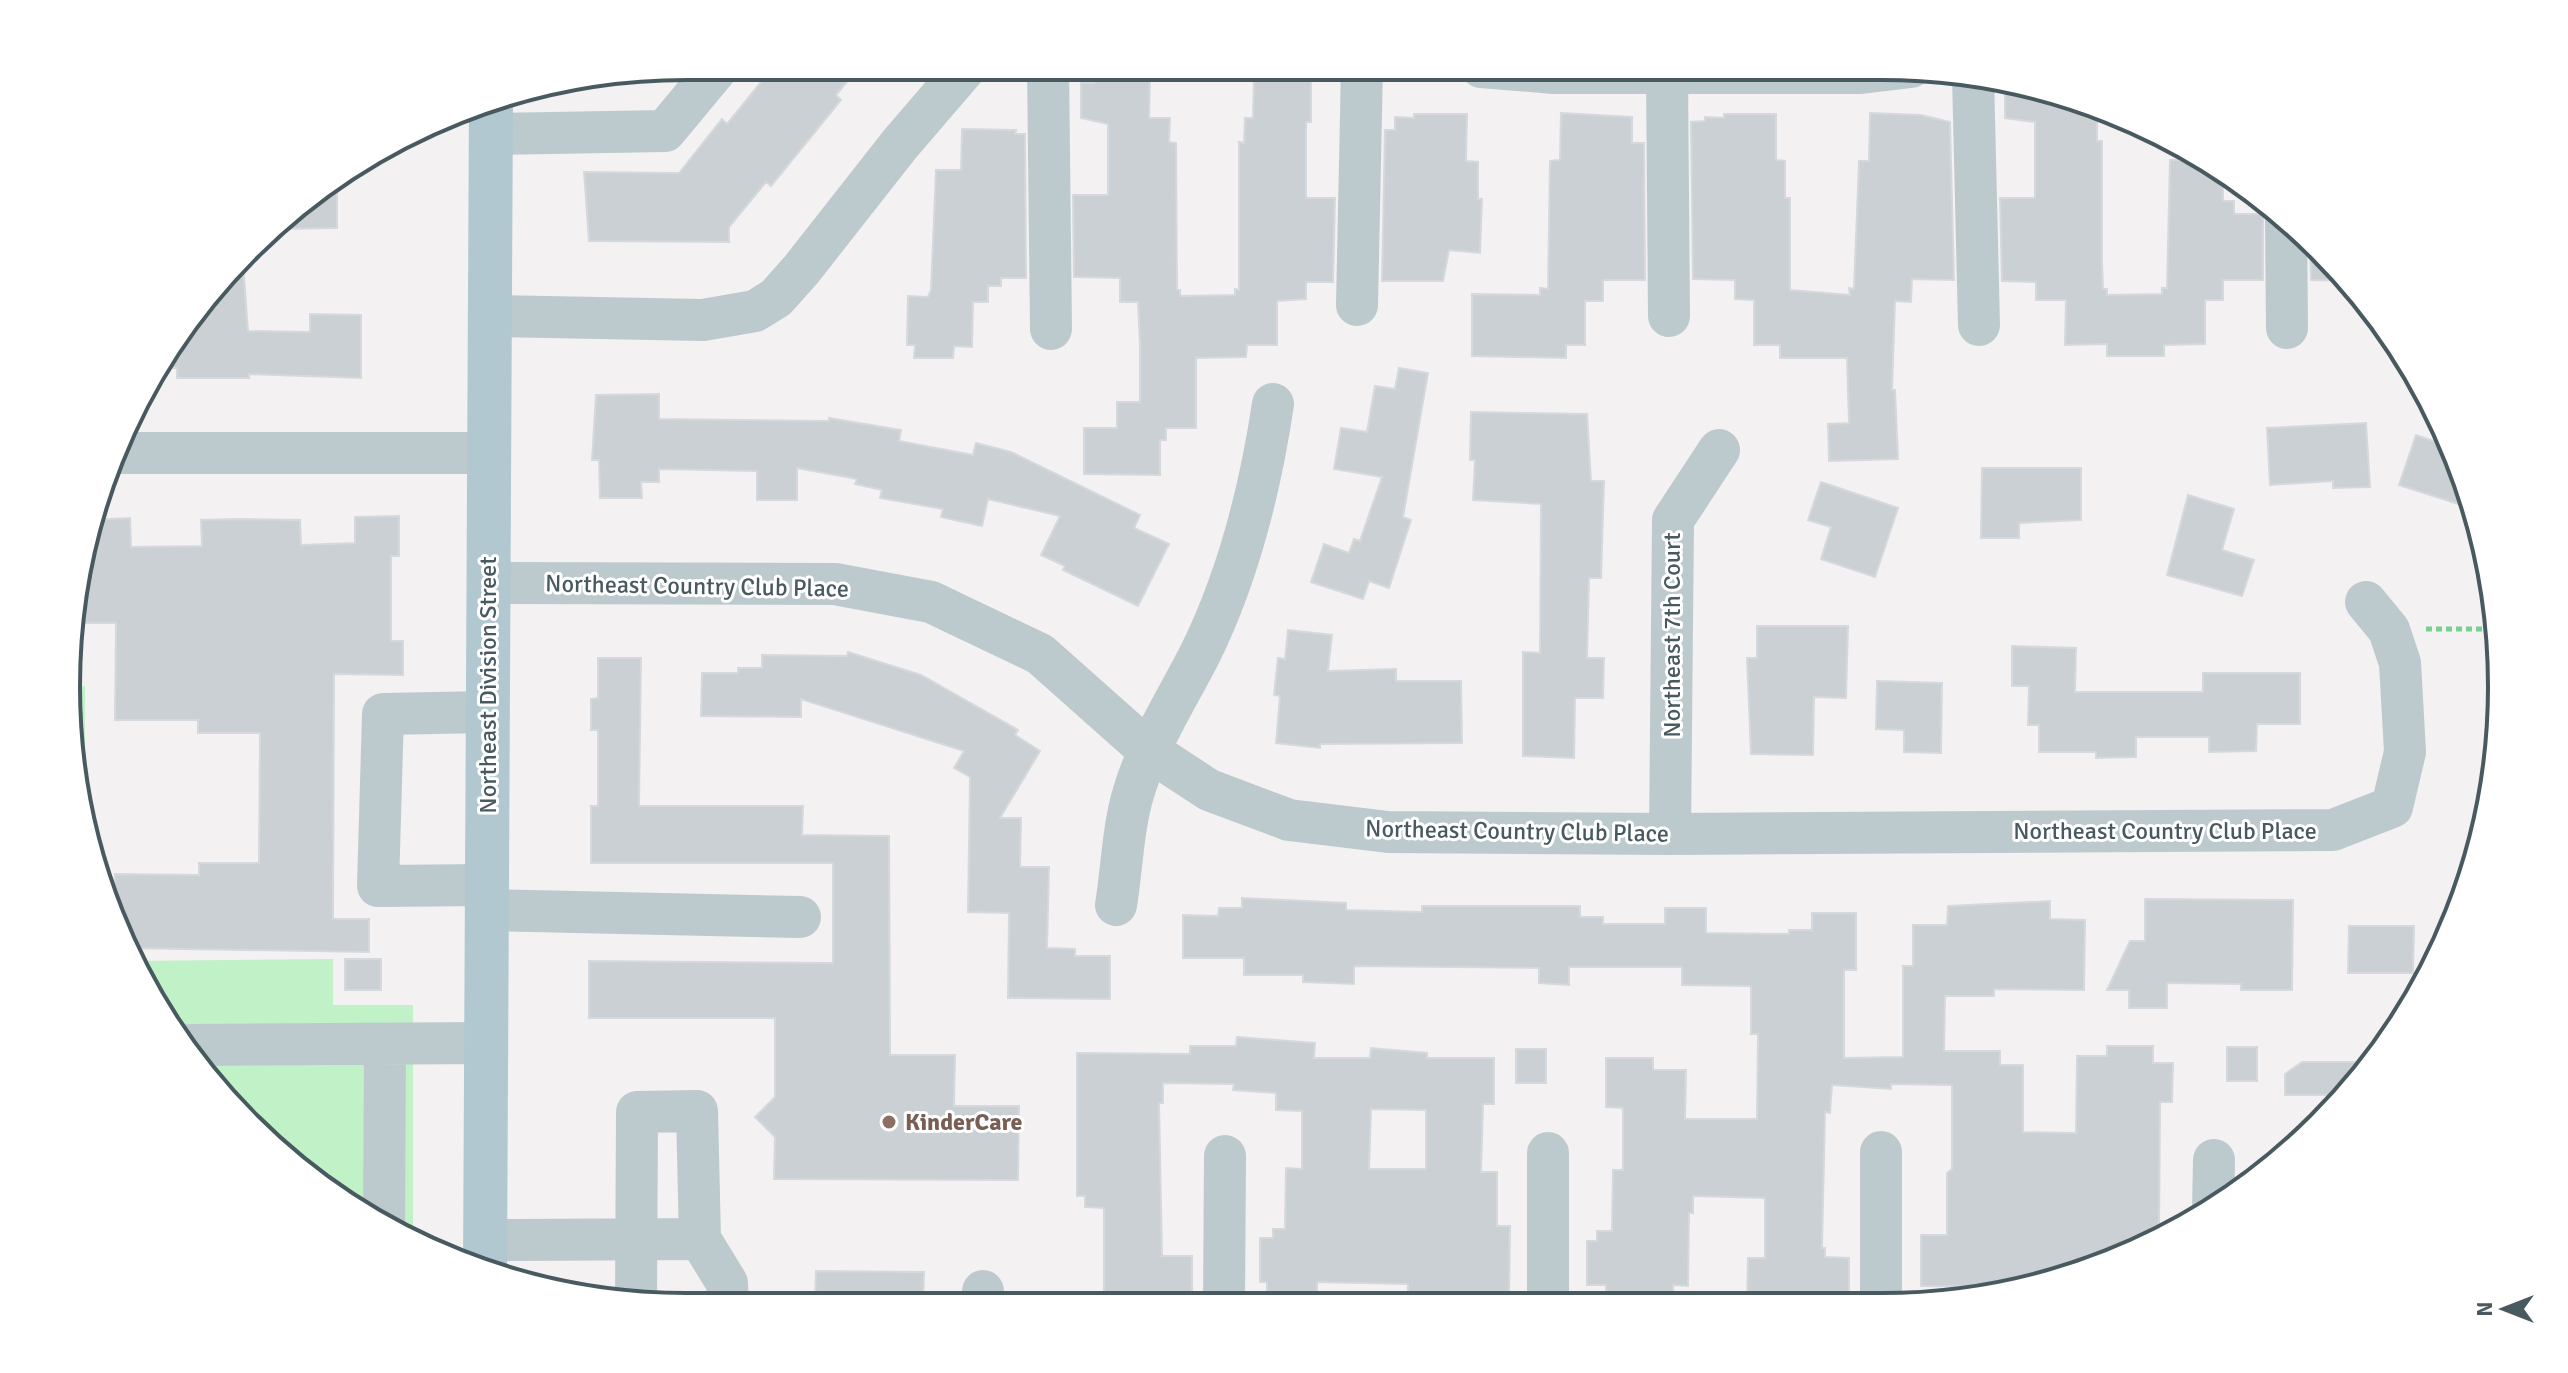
<svg xmlns="http://www.w3.org/2000/svg" width="2568" height="1373" viewBox="0 0 2568 1373" font-family="Signika,sans-serif">
  <rect width="100%" height="100%" fill="#f4f1f2"/>
  <path fill="#c0f1c7" d="M69,686H85V811L71,767Z
    M333,959V1005H413V1243L247,1125L130,961Z"/>
  <path fill="#cbd0d4" stroke="#d5d9dd" stroke-width="2" fill-rule="evenodd" d="M774,66H860L836,95L841,100L771,186L766,182L729,227V242L589,241L584,172L679,173L722,119L727,124Z
    M1254,76L1311,78V122H1306V198H1335L1333,282H1306V299L1277,301V345H1247L1246,357L1196,358V428H1166V440H1160V475L1084,474V428H1117V402H1140V345L1138,302H1120V278L1074,277L1073,195H1108V124L1081,118V83H1094V77L1150,78L1149,118H1170L1169,142L1176,143L1177,290H1180V296L1235,295V289L1239,290V142L1244,143L1245,118H1253Z
    M2005,81L2043,87L2089,105V116H2097V141H2102V261L2103,289H2107V295L2162,294V288H2167L2170,160H2181V146L2223,172V201H2234V214H2263V280H2223V300H2205V344L2164,345V356H2107V344L2065,345L2066,300H2036V282L2002,281L2000,198H2035V122L2005,118Z
    M1561,113L1632,117V143H1644L1645,280H1603V301H1585V345H1566V358L1472,356V294L1540,295V288L1548,289L1550,161L1560,160Z
    M1870,113L1921,115L1950,122L1954,280L1912,279L1911,302L1895,301L1892,390H1895L1898,459L1829,461L1828,424L1849,423L1847,358H1780V345H1754V300L1735,299V280L1693,279L1691,122L1705,121V117L1724,118V114H1776V160L1785,161V198H1790V290L1850,295L1849,288L1854,289L1859,161H1869Z
    M1414,114H1467L1466,161L1478,162V199H1482L1480,253L1449,250L1443,281H1382L1385,130H1395V117L1414,118Z
    M962,129L1016,130L1015,134H1025L1026,278H1001V286H988V302H973L972,347L954,346L953,358H914L915,345H907L908,296L928,297L931,290L936,170H961Z
    M337,179V228L276,229L308,194Z
    M2310,242L2348,278L2350,281L2311,280Z
    M243,264L248,331L310,332V314L361,315V378L249,374V378H177V368H159L170,342Z
    M1399,368L1428,373L1403,517L1411,520L1389,588L1369,581L1363,599L1311,582L1324,544L1349,553L1354,539L1360,541L1382,477L1334,469L1341,428L1367,432L1375,386L1395,389Z
    M659,394V419L829,421V418L901,430L899,441L973,455L976,443L1011,452L1140,515L1134,528L1169,544L1138,606L1063,570L1065,566L1041,555L1060,516L988,499L982,526L941,517L943,509L880,498L882,490L855,484L857,479L797,468V500H757V471L659,469V482H641L642,498H600L599,460H592L596,395Z
    M1471,412L1587,414L1591,481H1604L1601,578H1589L1587,658H1604L1603,698H1575L1574,758L1523,756V652L1540,653L1541,504L1473,500L1475,460H1470Z
    M2366,423L2370,487L2333,488V481L2270,485L2267,428Z
    M2416,435L2451,447L2469,487L2474,509L2399,485Z
    M1982,468H2081V520L2019,523V538H1981Z
    M1821,482L1898,508L1875,577L1821,559L1831,527L1808,520Z
    M2188,495L2234,509L2222,550L2254,560L2242,596L2167,575Z
    M399,516V556H391V641H403V675L334,674L333,919H369V952L126,948L114,910L115,874L199,875V863H259L260,733H198V720H115L116,623H71L90,520L130,518L131,547L202,546L201,520L237,519L300,520L301,545L355,543V517Z
    M1757,626H1848L1846,698L1814,697L1813,755L1751,754L1747,658H1757Z
    M1288,630L1332,635L1328,671L1396,669V681H1461L1462,743L1320,744V748L1276,743L1280,696L1274,695L1278,658L1285,659Z
    M2012,646L2076,648L2075,692H2203V673H2300V724H2257L2256,751L2209,752V737H2136V757L2096,758V752H2039V725H2028L2029,686H2012Z
    M848,652L921,675L1018,730L1015,735L1040,751L1000,818H1021L1020,867H1049L1047,948L1075,949V956H1110V999L1008,998L1009,913L968,912L970,777L954,768L964,751L801,699V717L701,716L702,673H738V668H762V655L847,656Z
    M598,658H641L639,806H803L802,835L889,836L890,1055H955L954,1106H1019L1018,1180L774,1179L775,1137L755,1117L775,1097V1018H589V961L833,963V863H591V806H598V730H591V699L598,698Z
    M1877,681L1942,683L1941,753L1904,752V730L1876,729Z
    M1242,898L1346,903V910L1422,912V906H1580V917H1603V924H1665V908H1706V933L1789,934V930H1812V913H1856V970H1844V1058L1903,1057V966H1913V925H1947L1948,906L2050,901V919L2085,920L2084,990L1994,989V996H1945L1944,1051H2000V1065H2023V1132L2076,1133L2077,1056H2107V1046H2153V1063H2173L2172,1102H2160L2159,1239L2119,1260L2019,1287L1921,1286V1235H1947V1173L1952,1169V1085L1891,1084V1089L1832,1085L1830,1113L1825,1112L1822,1248H1825V1257L1849,1258V1300H1747L1748,1258H1765V1198L1693,1196V1213H1689L1688,1286L1673,1285L1674,1303H1606V1285H1587V1241H1597V1231H1612L1613,1170H1623V1108L1606,1107V1058H1653V1070H1686L1685,1119H1757L1758,1034H1751V986L1682,985V967H1569V985L1539,983V968L1354,966V984L1303,982V975H1244V958H1183V915L1218,916L1219,908H1242Z
    M2145,899L2293,900L2292,990H2241V984L2167,983V1008H2129V990H2107L2130,941H2145Z
    M2349,926H2414L2413,973H2348Z
    M345,959H381V990H345Z
    M1237,1037L1315,1043L1314,1058H1370L1371,1048L1427,1053V1058H1494V1104H1483L1481,1172H1497V1226H1510L1509,1300L1505,1303H1421V1300H1408V1284L1317,1282V1304H1267V1282H1260V1238H1273V1229H1285L1286,1168L1302,1169V1111L1276,1110V1093L1233,1090L1234,1084L1163,1083V1103H1159L1162,1256H1192V1299H1182V1304H1151V1298H1104V1208L1085,1207V1196H1077V1053L1190,1054V1046H1236ZM1371,1109L1426,1110V1169H1369Z
    M2227,1047H2257V1081H2227Z
    M1516,1049H1546V1083H1516Z
    M2302,1062H2370L2348,1095H2285V1074Z
    M816,1271L924,1272L923,1305H815Z"/>
  <g fill="none" stroke-linecap="round" stroke-linejoin="round">
    <path stroke="#77d08f" stroke-width="5" stroke-dasharray="6 4" stroke-linecap="butt" d="M2426,629H2497"/>
    <path stroke="#bccace" stroke-width="42" d="M1048,66L1051,329
      M1481,67L1554,73H1861L1911,67
      M1667,73L1669,316
      M1973,76L1979,325
      M490,134L665,131L719,66
      M2286,219L2287,328
      M1357,305L1362,67
      M489,316L703,320L755,311L776,298L801,270L900,144L967,66
      M120,453H489
      M489,583L835,584L931,602L1040,654L1148,750L1209,790L1289,820L1388,832L1670,834L2333,830L2392,807L2405,752L2400,663L2389,630L2366,602
      M1670,834L1673,520L1719,450
      M487,885L378,886L383,714L488,712
      M1116,905C1122,868 1123,826 1134,791C1149,742 1177,699 1200,654C1239,575 1260,491 1273,404
      M487,910L800,917
      M190,1045L486,1043
      M1881,1152V1302
      M1548,1153V1303
      M2213,1209L2214,1160
      M384,1223L385,1044
      M486,1240L700,1239L727,1283L728,1305
      M983,1291V1305
      M636,1304L637,1112L697,1111L700,1239
      M1224,1304L1225,1156"/>
    <path stroke="#b1c8d0" stroke-width="44" d="M485,1271L491,98"/>
  </g>
  <circle fill="#8d6e63" stroke="#fff" stroke-width="3" cx="889" cy="1122" r="8"/>
  <g text-anchor="middle" stroke-width="6" stroke-linejoin="round" paint-order="stroke">
    <g font-size="24" fill="#485a60" stroke="#fff">
      <text transform="translate(697 586) rotate(1)" y="8">Northeast Country Club Place</text>
      <text transform="translate(1672 635) rotate(-90)" y="8">Northeast 7th Court</text>
      <text transform="translate(488 685) rotate(-90)" y="8">Northeast Division Street</text>
      <text transform="translate(1517 831) rotate(1)" y="8">Northeast Country Club Place</text>
      <text x="2165" y="839">Northeast Country Club Place</text>
    </g>
    <g font-size="24" font-weight="bold" fill="#785e54" stroke="#fff" text-anchor="start">
      <text x="905" y="1130">KinderCare</text>
    </g>
  </g>
  <path d="M0 0H2568V1373H0ZM686 80H1882A606 606 0 0 1 2488 686V687A606 606 0 0 1 1882 1293H686A606 606 0 0 1 80 687V686A606 606 0 0 1 686 80Z" fill="#fff" fill-rule="evenodd"/>
  <path fill="none" stroke="#485a60" stroke-width="4" d="M686 80H1882A606 606 0 0 1 2488 686V687A606 606 0 0 1 1882 1293H686A606 606 0 0 1 80 687V686A606 606 0 0 1 686 80Z"/>
  <g transform="translate(2504 1309) rotate(270)" stroke="#ffffff" stroke-width="6" paint-order="stroke">
  <path d="M0-6L14 30L0 20L-14 30Z" fill="#485a60"/>
  <text y="-12" font-size="22" font-weight="bold" text-anchor="middle" fill="#485a60">N</text>
  </g>
</svg>
